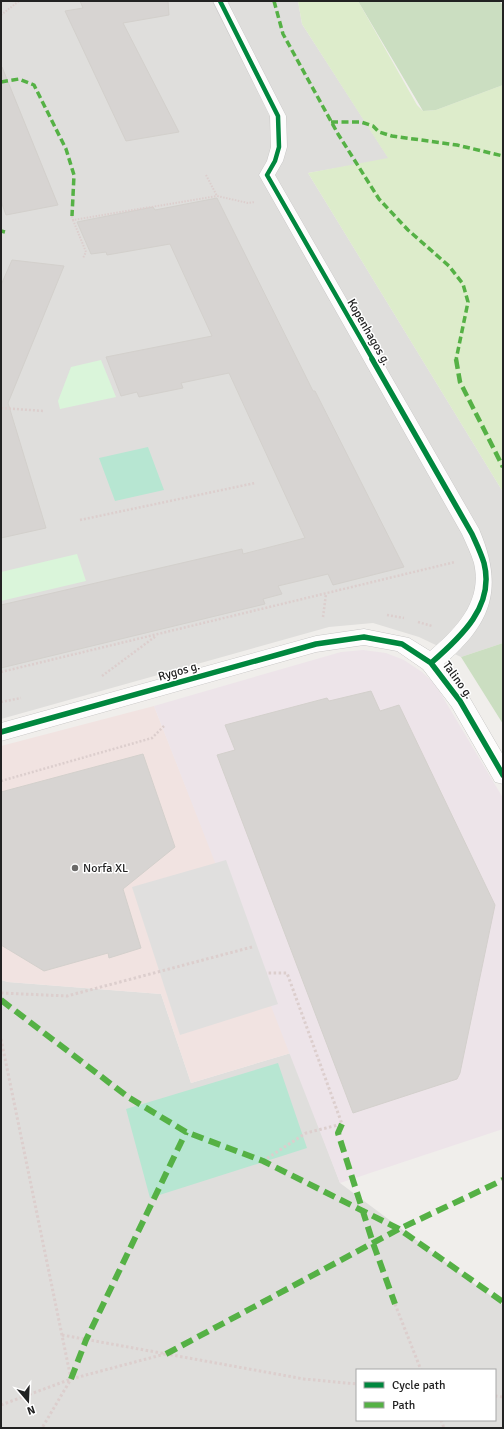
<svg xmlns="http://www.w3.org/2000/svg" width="504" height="1429" viewBox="0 0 504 1429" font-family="Signika,sans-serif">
  <rect width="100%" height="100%" fill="#f0eeeb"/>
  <path fill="#dfdedc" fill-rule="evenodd" d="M1,1H298L302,24L389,159L308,173L503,492V643L461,657L419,637L373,623L329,627L1,719Z
    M1,980L8,982L161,994L191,1083L291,1053L340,1183L503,1305V1428H1ZM357,1370H495V1420H357Z"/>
  <path fill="#f1e3e1" d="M154,706L291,1053L191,1083L161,994L8,982L1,980V746Z"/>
  <path fill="#ede4e9" d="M363,650L386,653L404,660L422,672L435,684L503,798V1129L340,1183L154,706L341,652Z"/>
  <path fill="#ddeccb" d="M298,1H358L417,105L423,111L436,110L503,85V492L308,173L388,158L302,24Z"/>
  <path fill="#cbdec1" d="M358,1H499L503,5V85L436,110L423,111Z
    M503,643V724L461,657Z"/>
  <path fill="#daf5da" d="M101,360L116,397L60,409L58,401L71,367Z
    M77,554L86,581L1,601V572Z"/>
  <path fill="#b7e6d2" d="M148,447L164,490L115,501L99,458Z
    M278,1063L307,1148L150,1198L126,1109Z"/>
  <path fill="#e0dfde" d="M226,860L278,1004L180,1035L132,887Z"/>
  <path fill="#d7d4d2" stroke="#d3d0cc" d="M80,1H168L169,15L123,23L179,132L126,141L65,11L83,8Z
    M1,67H2L58,205L6,215L1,201Z
    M217,198L313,391H315L404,567L333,585L328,574L278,586L282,594L263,599L265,604L1,668V605L242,549L243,554L305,538L229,373L181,383L183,388L139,397L137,392L121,396L106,357L212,336L170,244L107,255L106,252L91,254L77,222L153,207L155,210Z
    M12,260L64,266L8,403L46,528L1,538V285Z
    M371,691L380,711L399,705L495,905L460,1073L457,1079L353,1113L217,755L235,750L225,725L327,698L329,701Z
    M143,754L175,847L123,889L141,948L109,958L108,953L44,971L1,945V792Z"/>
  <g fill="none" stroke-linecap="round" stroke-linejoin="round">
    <g stroke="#c9c8c7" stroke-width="1">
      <path id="minor" d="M213,1H227L286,116L287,147L283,161L275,175L479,529C504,588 492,623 444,664L468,695L503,755V784L495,782L452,707L423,669L397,651L364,645L316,652L1,741V723L316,636L364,629L409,638L430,651C457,628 483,601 474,563C471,553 466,543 462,534L259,175L267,161L271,147L270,116Z"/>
    </g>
    <path stroke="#dccecd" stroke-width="2" stroke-dasharray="1.5 1.5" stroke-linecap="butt" d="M1,15L19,1
      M206,175L217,196L248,203L255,202
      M72,216L73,220L217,196
      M73,220L86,252L83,258"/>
    <path stroke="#dccecd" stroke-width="2.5" stroke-dasharray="2 2" stroke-linecap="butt" d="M1,408L44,411
      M80,520L255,483
      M387,615L404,618
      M323,617L326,594
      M418,622L432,626
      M1,672L455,562
      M102,676L156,636
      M1,702L21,698
      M1,781L152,738L164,726"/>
    <path stroke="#dccecd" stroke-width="3" stroke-dasharray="2.5 2.5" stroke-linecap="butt" d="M1,993L67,996L252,947
      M1,1039L71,1379L42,1428
      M263,1161L306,1133L342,1124L287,973H266
      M395,1304L421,1370
      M62,1335L304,1379L357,1384
      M495,1396L503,1397
      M1,1405L71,1379L165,1354
      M441,1420L444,1428"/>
    <use href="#minor" fill="#fdfcfc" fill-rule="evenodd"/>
    <path stroke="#55b145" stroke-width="3.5" stroke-dasharray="7 3.5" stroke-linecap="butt" d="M274,1L283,34L338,134L379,199L408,230L449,266L463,284L468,302L456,360
      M1,82L19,79L34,85L66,149L74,175L72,216
      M331,122H361L373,126L379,132L392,136L457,145L503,156
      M1,231L5,232"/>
    <path stroke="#55b145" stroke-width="4.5" stroke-dasharray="10 4.5" stroke-linecap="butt" d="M456,359L460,382L503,467"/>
    <path stroke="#55b145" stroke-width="6" stroke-dasharray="12 6" stroke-linecap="butt" d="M1,1000L128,1097L186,1132L263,1161L399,1229L503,1302
      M342,1124L338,1133L373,1243L395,1304
      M166,1354L399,1229L503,1180
      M71,1379L86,1340L186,1132"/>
    <g stroke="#fff" stroke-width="6">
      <path id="cycleway-far1" d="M220,1L278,116L279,147L275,161L267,175L373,360"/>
    </g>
    <g stroke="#fff" stroke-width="8">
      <path id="cycleway" d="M372,359L472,534C476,543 481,553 484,563C495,606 461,637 431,663
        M1,732L316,644L364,637L402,644L431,663L460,701L503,775"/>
    </g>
    <use href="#cycleway-far1" stroke="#00873e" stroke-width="4.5"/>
    <use href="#cycleway" stroke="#00873e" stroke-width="5.5"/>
  </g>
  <circle fill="#6a6968" stroke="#fff" stroke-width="1.5" cx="75" cy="868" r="4"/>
  <g text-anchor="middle" stroke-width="3" stroke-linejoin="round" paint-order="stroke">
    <g font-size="12" fill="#222" stroke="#fff">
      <text transform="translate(369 332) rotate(60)" y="4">Kopenhagos g.</text>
      <text transform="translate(179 671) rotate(-16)" y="4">Rygos g.</text>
      <text transform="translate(458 680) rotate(54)" y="4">Talino g.</text>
    </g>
    <g font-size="12" fill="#222" stroke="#fff" text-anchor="start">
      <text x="83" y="872">Norfa XL</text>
    </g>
  </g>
  <rect width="504" height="1429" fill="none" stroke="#222222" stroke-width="4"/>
  <rect x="356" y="1369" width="140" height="52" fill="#ffffff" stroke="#a7a7a7"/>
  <rect x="364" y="1382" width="20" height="6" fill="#00873e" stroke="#a7a7a7"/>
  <text x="392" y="1389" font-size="12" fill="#222222">Cycle path</text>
  <rect x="364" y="1402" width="20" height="6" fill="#55b145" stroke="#a7a7a7"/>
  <text x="392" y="1409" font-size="12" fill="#222222">Path</text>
  <g transform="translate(28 1401) rotate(161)" stroke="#ffffff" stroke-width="3" paint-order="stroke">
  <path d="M0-3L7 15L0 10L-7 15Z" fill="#222222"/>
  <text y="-6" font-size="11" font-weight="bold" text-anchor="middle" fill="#222222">N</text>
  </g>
</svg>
